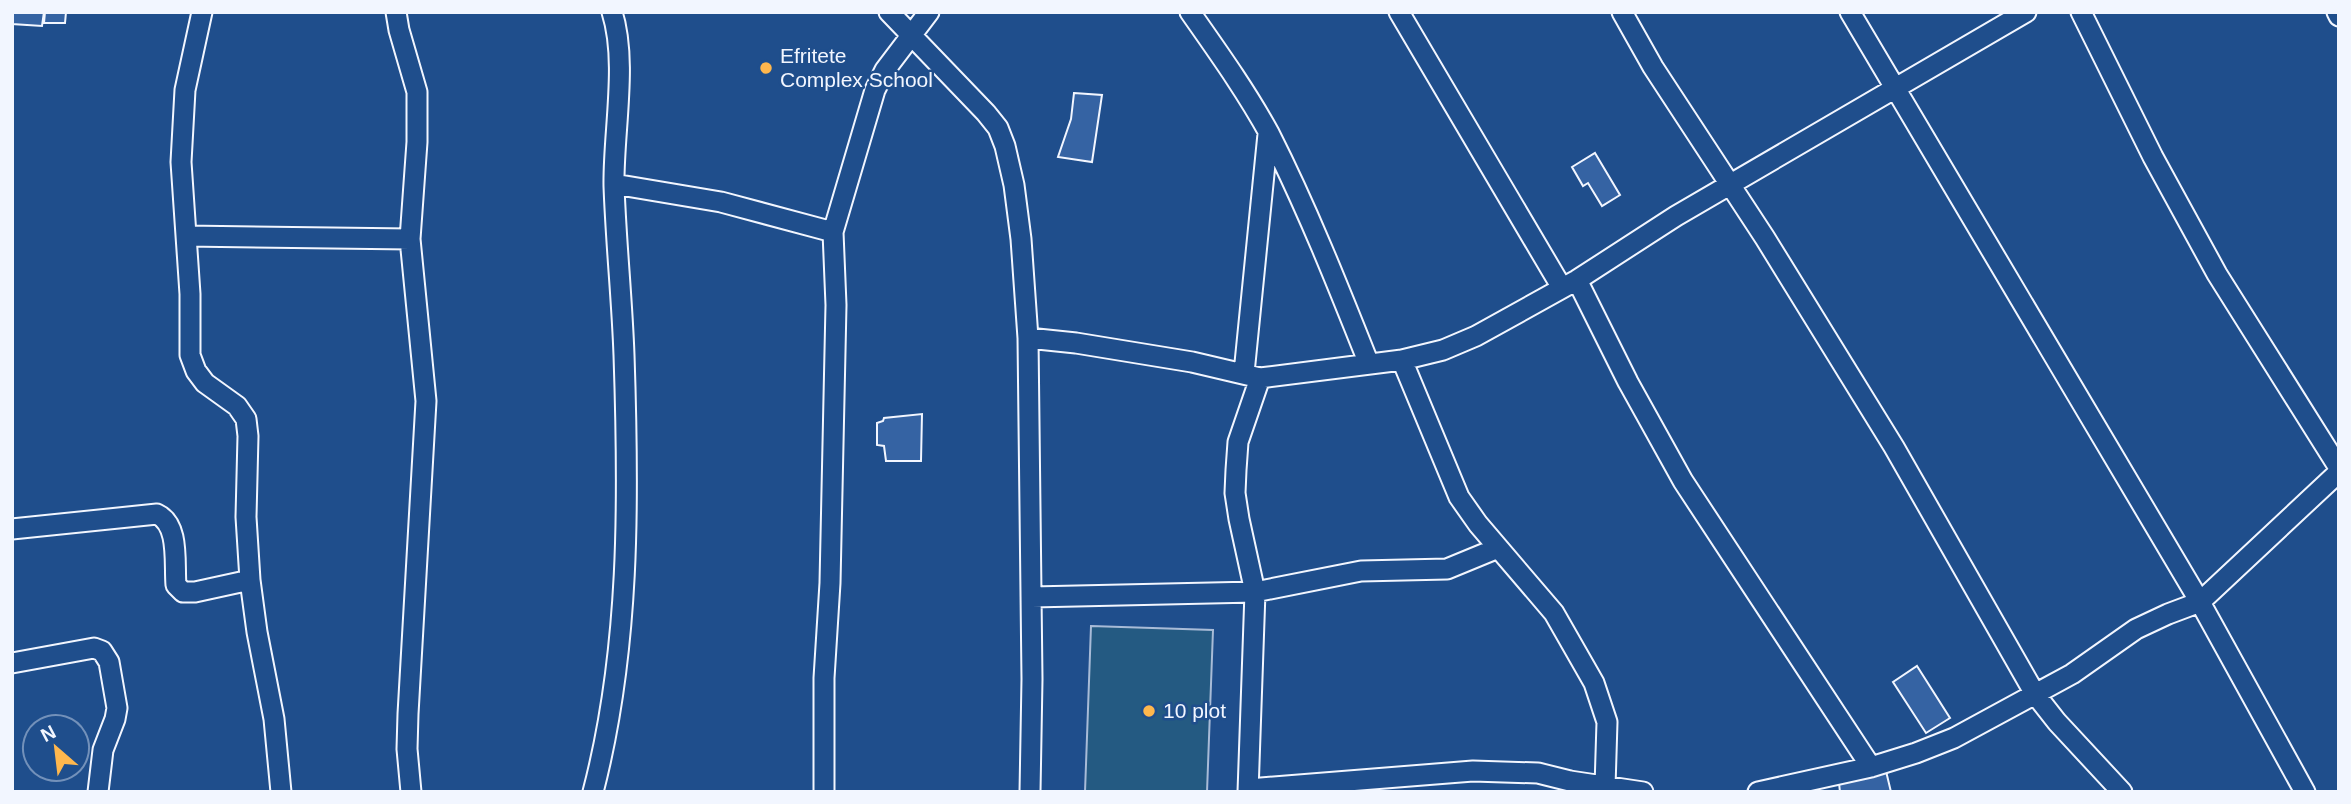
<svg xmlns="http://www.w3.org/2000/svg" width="2351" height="804" viewBox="0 0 2351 804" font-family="Arial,sans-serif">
  <rect width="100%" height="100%" fill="#1f4e8c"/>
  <path fill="#245a82" stroke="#a8bbd7" stroke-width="2" d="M1091,626L1213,630L1207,792H1085Z"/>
  <path fill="#3563a3" stroke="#f2f6ff" stroke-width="2" d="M12,12H44L42,26L12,24Z
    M45,12H66L65,23H44Z
    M1074,93L1102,95L1092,162L1058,157L1071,119Z
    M1595,153L1620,195L1602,206L1588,183L1583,186L1572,167Z
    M922,414L921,461H886L884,446L877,445V423L883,421L884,418Z
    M1917,666L1950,718L1926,733L1893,682Z
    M1886,771L1891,792H1840L1839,783Z"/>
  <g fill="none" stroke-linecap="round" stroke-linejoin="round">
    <g stroke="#f2f6ff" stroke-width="23">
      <path id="minor" d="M202,12L185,90L181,162L190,294V355L196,371L205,383L237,406L246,419L248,436L246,517L250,580L257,632L274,719L281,792
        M396,12L399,30L417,92V142L410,239L426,401L408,714L407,749L411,792
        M889,12L986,113L998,128L1005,146L1014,185L1021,239L1028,338L1032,679L1030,792
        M1190,12C1218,52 1246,91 1269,133C1307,208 1338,286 1369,364
        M1399,12L1562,288
        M1622,12L1653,67L1765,238L1894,447L2035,694L2057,722L2122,792
        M1850,12L2200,602L2305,792
        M2081,12L2153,157L2217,274L2339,468
        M2337,12L2339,16
        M614,184L721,202L833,232
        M186,236L410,239
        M1577,280L1628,382L1683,481L1871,767
        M1028,338L1076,343L1192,362L1260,378L1402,360L1443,350L1476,336L1577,280L1676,216L2026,12
        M1402,360L1459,497L1478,524L1554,613L1594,683L1607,722L1605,787
        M1244,373L1268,134
        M12,529L157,514C180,525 174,563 176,585L183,592H195L250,580
        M1032,597L1255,592L1361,571L1447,569L1498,548
        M12,663L94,648L102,651L109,662L117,708L115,719L103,750L98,792
        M1249,789L1473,771L1538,773L1570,781L1643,792
        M593,792C630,650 629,501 624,355C622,299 616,243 614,186C613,133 628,62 612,12
        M824,792V678L830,583L836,305L833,232L875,90L885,70L929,12
        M1248,792L1255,592L1239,519L1235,493L1236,470L1238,442L1260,378
        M1758,792L1871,767L1916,753L1954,738L2072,674L2136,629L2168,614L2200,602L2339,472"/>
    </g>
    <use href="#minor" stroke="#1f4e8c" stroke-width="19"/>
  </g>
  <g fill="#ffb74d" stroke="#1f4e8c" stroke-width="2.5">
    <circle cx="766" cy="68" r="7"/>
    <circle cx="1149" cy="711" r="7"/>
  </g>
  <g text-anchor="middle" stroke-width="5" stroke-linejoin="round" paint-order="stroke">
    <g font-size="21" fill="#f2f6ff" stroke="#1f4e8c" text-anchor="start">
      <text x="780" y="63">Efritete<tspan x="780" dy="24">Complex School</tspan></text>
      <text x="1163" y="718">10 plot</text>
    </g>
  </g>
  <rect width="2351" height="804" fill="none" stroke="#f2f6ff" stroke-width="28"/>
  <g transform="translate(56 748) rotate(332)"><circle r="33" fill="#1f4e8c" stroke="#7391ba" stroke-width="2"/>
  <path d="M0-5L12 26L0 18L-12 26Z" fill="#ffb74d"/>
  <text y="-10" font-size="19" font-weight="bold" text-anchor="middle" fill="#f2f6ff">N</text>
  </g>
</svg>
